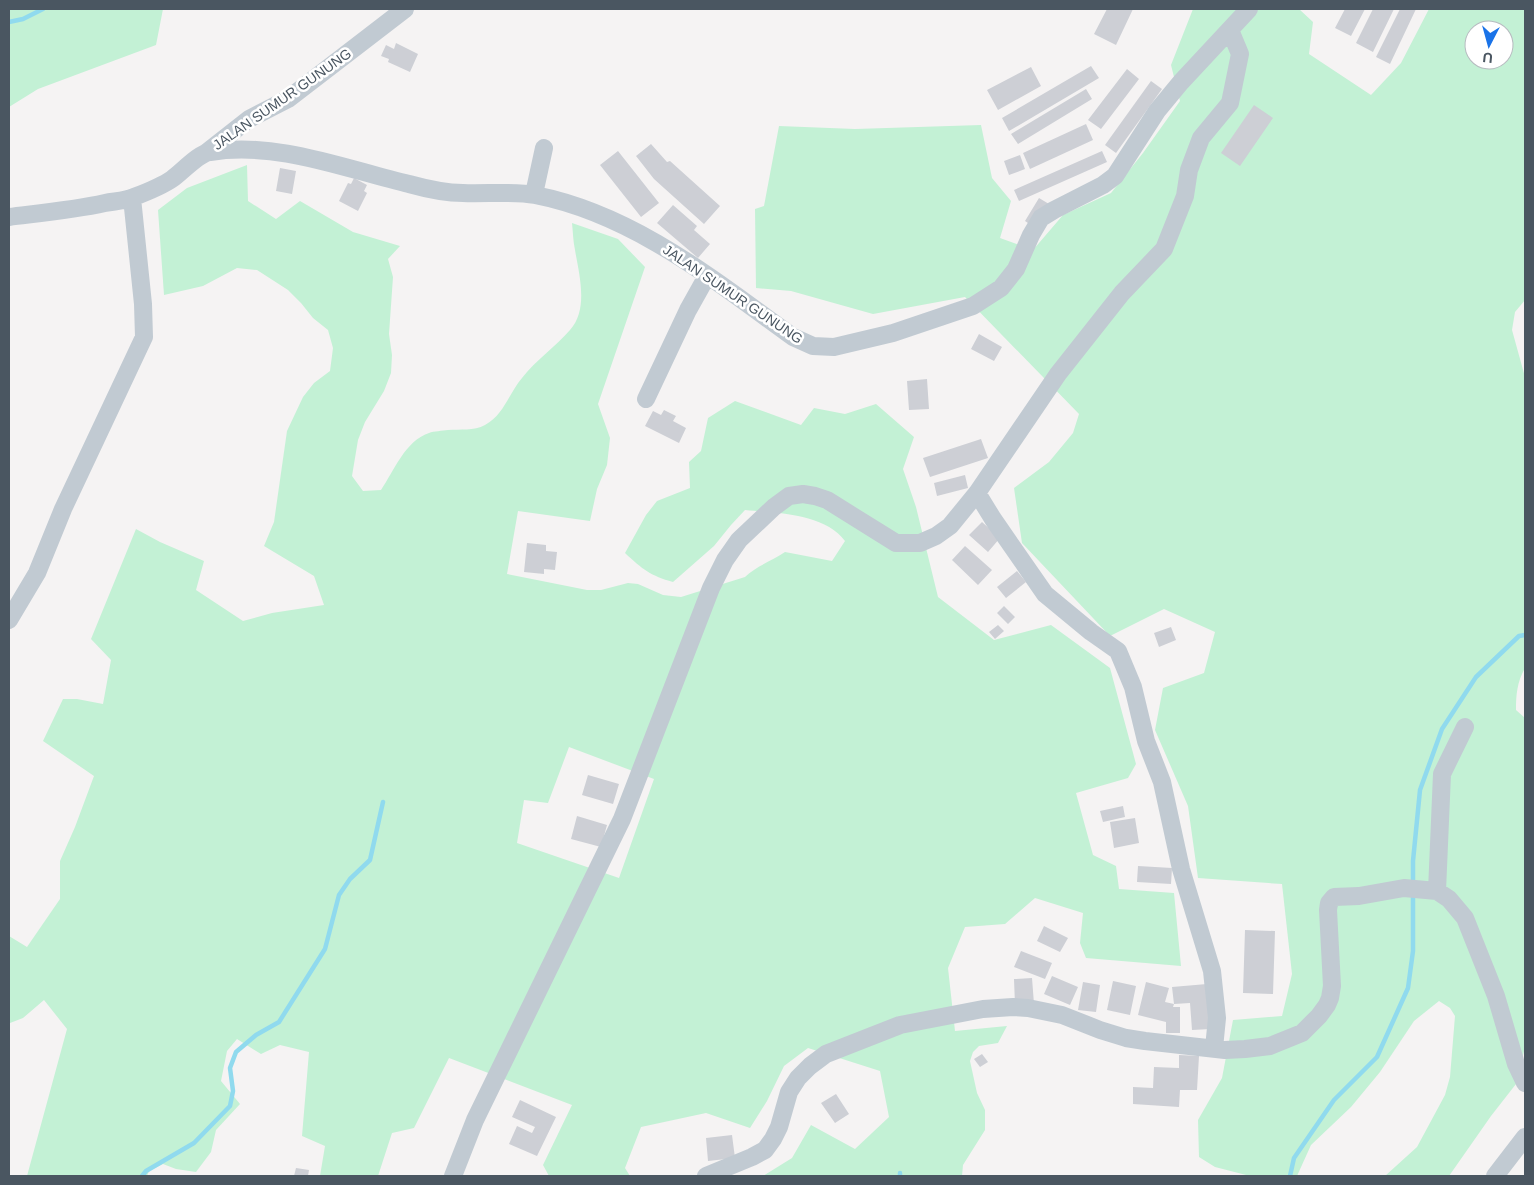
<svg xmlns="http://www.w3.org/2000/svg" width="1534" height="1185" viewBox="0 0 1534 1185" font-family="Helvetica,sans-serif">
  <rect width="100%" height="100%" fill="#f5f3f3"/>
  <path fill="#c3f1d5" fill-rule="evenodd" d="M9,9H163L156,45L38,89L9,107Z
    M1193,9H1299L1313,22L1309,54L1371,95L1401,63L1429,9H1525V300L1515,312L1512,330L1525,377V668C1517,682 1516,695 1516,710L1525,718V1047L1516,1084L1491,1116L1449,1176H1385L1417,1147L1445,1095L1450,1077L1455,1016L1450,1008L1439,1001L1414,1021L1380,1072L1351,1107L1311,1145L1297,1176H1250L1215,1167L1199,1157L1198,1120L1222,1078L1233,1020L1282,1016L1292,974L1282,884L1198,878L1188,806L1155,730L1163,688L1204,673L1215,632L1164,609L1110,636L1022,543L1014,488L1049,462L1073,433L1079,414L965,297L873,314L791,291L756,288L755,209L764,206L779,126L855,129L981,125L992,178L1011,201L1000,238L1033,250L1063,215L1111,193L1143,153L1180,101L1171,65ZM1474,30H1504V60H1474Z
    M247,165L248,201L276,219L300,201L353,232L400,246L388,259L393,277L389,334L392,355L391,373L384,391L365,422L358,440L352,476L363,491L381,490C394,471 405,441 429,433C434,431 442,431 448,430C460,429 474,431 485,425C504,415 509,393 522,378C536,360 555,347 570,330C589,309 579,274 575,250C573,241 573,232 572,223L618,239L645,267L598,404L610,438L607,465L597,489L590,521L518,511L507,574L587,590H601L628,583L638,584L663,595L681,597L745,577C756,566 772,561 785,552L832,561L845,541C825,513 776,513 745,510L731,525L714,546L673,582C651,576 642,569 625,553L646,515L657,501L690,488L689,462L701,451L708,418L735,401L801,425L814,408L845,414L876,404L914,437L903,469L916,507L938,597L994,640L1051,625L1110,668L1136,764L1128,778L1076,793L1093,855L1116,866L1119,889L1174,893L1181,966L1086,958L1080,943L1083,913L1035,898L1005,924L965,927L948,968L955,1031L1007,1026L998,1043L979,1046L973,1052L970,1061L977,1093L985,1110V1130L963,1165L962,1176H763L792,1158L811,1125L855,1149L889,1117L880,1071L808,1048L784,1066L767,1101L750,1128L706,1113L641,1127L625,1168L630,1176H549L543,1165L572,1105L449,1058L414,1128L392,1133L378,1176H320L325,1146L302,1136L309,1052L280,1045L261,1054L237,1039L227,1051L221,1081L240,1104L216,1130L211,1152L196,1172L176,1169L163,1164L149,1171L147,1176H27L67,1029L44,1000L23,1018L10,1023L9,1022V936L27,947L60,899V861L75,827L94,776L43,741L63,699H77L103,704L111,660L91,639L136,529L160,542L204,561L196,590L243,621L272,613L324,605L314,576L264,546L274,522L287,431L303,397L314,383L330,371L333,348L328,330L313,318L301,303L288,290L257,270L237,268L203,286L164,295L158,210L187,188ZM569,747L654,779L619,878L517,843L524,800L548,803Z"/>
  <g fill="none" stroke-linecap="round" stroke-linejoin="round">
    <path stroke="#90daee" stroke-width="4.5" d="M9,22L23,19L43,9
      M1413,885V861L1420,790L1442,729L1476,677L1519,636L1525,635
      M142,1176L146,1171L194,1143L230,1106L233,1091L230,1068L236,1052L256,1035L279,1022L325,949L339,895L350,879L370,860L383,802
      M900,1176V1173
      M1290,1176L1294,1158L1334,1100L1377,1057L1408,988L1413,951V893"/>
  </g>
  <path fill="#cdcfd5" d="M1107,9H1133L1116,45L1094,34Z
    M1345,9H1365L1351,36L1335,28Z
    M1373,9H1394L1373,52L1356,43Z
    M1400,9H1416L1390,64L1376,57Z
    M396,43L418,54L410,72L388,62L389,59L381,56L386,45L394,49Z
    M1091,66L1099,78L1009,131L1002,118Z
    M1031,67L1041,86L998,110L987,90Z
    M1127,69L1139,79L1101,129L1088,120Z
    M1151,81L1162,89L1116,153L1105,145Z
    M1086,89L1092,99L1018,144L1011,134Z
    M1254,105L1273,118L1240,166L1221,153Z
    M1086,124L1093,140L1030,169L1023,153Z
    M651,144L667,162L670,161L720,206L704,224L654,179L636,156Z
    M618,151L659,203L641,217L600,165Z
    M1102,151L1107,162L1019,201L1014,190Z
    M1020,155L1025,169L1009,175L1004,161Z
    M280,168L296,171L292,194L276,191Z
    M354,178L367,185L364,191L367,193L358,211L339,201L348,183L351,184Z
    M1039,198L1049,204L1034,227L1025,221Z
    M673,205L697,226L694,230L710,244L698,258L657,223Z
    M979,334L1002,347L994,361L971,349Z
    M927,379L929,409L909,410L907,381Z
    M664,410L676,416L673,421L686,428L679,443L645,426L653,411L661,415Z
    M981,439L988,458L930,477L923,458Z
    M965,475L968,488L937,496L934,483Z
    M982,522L1000,538L988,552L969,535Z
    M527,543L546,545V551L557,552L555,570L544,569V574L524,572Z
    M965,546L992,570L978,585L952,560Z
    M1017,571L1026,582L1006,598L997,587Z
    M1004,606L1015,617L1008,624L997,613Z
    M998,625L1004,631L995,639L989,632Z
    M1171,627L1176,640L1159,647L1154,633Z
    M588,775L619,784L613,804L582,795Z
    M1123,806L1125,817L1103,822L1100,811Z
    M577,816L607,825L601,847L571,839Z
    M1135,818L1139,843L1114,848L1110,822Z
    M1138,866L1172,868L1171,884L1137,882Z
    M1044,926L1068,938L1060,952L1037,941Z
    M1245,930L1275,931L1273,994L1243,993Z
    M1021,951L1052,963L1045,979L1014,967Z
    M1052,976L1078,987L1070,1005L1044,994Z
    M1032,978L1034,1004L1015,1005L1014,979Z
    M1113,981L1136,986L1130,1015L1107,1010Z
    M1083,982L1100,985L1096,1012L1078,1010Z
    M1146,982L1169,988L1165,1002L1174,1004L1173,1007H1180V1033H1166V1022L1138,1015Z
    M1207,984L1211,1029L1192,1030L1190,1003L1174,1004L1172,987Z
    M982,1054L988,1062L980,1067L974,1059Z
    M1179,1055L1199,1056L1197,1090H1180L1179,1107L1133,1104V1087L1153,1088L1154,1067L1179,1068Z
    M836,1094L849,1114L835,1123L821,1103Z
    M520,1100L556,1117L537,1156L509,1144L517,1126L532,1133L535,1127L512,1117Z
    M732,1135L735,1158L708,1161L706,1138Z
    M296,1168L309,1170L308,1176H294Z"/>
  <g fill="none" stroke-linecap="round" stroke-linejoin="round">
    <path stroke="#c1cad2" stroke-width="18" d="M207,152L249,119L288,99L405,9
      M534,194L544,148
      M9,217C41,213 73,210 105,203C115,201 125,201 134,197C147,192 162,186 172,179C182,172 199,153 210,152C277,141 345,169 409,184C427,189 445,193 463,193C485,194 515,191 535,195C633,214 714,280 793,337L813,346L834,347L893,333L973,306L1001,288L1016,269L1031,235L1041,218L1054,210L1103,185L1115,176L1157,111L1181,82L1249,9
      M646,399L688,310L707,276
      M977,493L993,519L1045,594L1091,632L1118,651L1133,687L1146,741L1162,782L1181,869L1212,971L1217,1018L1214,1048
      M9,620L37,573L63,509L144,337L143,304L132,198
      M1437,891L1442,774L1465,727
      M453,1176L475,1120L622,819L711,588L725,560L739,540L774,507L789,496L803,494L815,496L827,500L896,543H920L936,536L950,526L977,493L1058,374L1122,293L1164,249L1185,196L1189,170L1201,138L1230,103L1240,54L1230,30
      M706,1176L752,1157L765,1150L773,1139L779,1127L789,1092L798,1078L810,1066L826,1054L900,1025L983,1009L1013,1007L1028,1008L1062,1015L1100,1030L1126,1038L1145,1041L1225,1050L1245,1049L1270,1046L1302,1033L1319,1016L1327,1005L1330,998L1332,986L1328,910L1329,903L1334,897L1359,896L1404,888L1437,891L1449,899L1465,918L1496,996L1516,1064L1525,1083
      M1495,1176L1525,1137"/>
  </g>
  <g text-anchor="middle" stroke-width="5" stroke-linejoin="round" paint-order="stroke">
    <g font-size="14" fill="#4a5661" stroke="#fff">
      <text transform="translate(282 99) rotate(-35)" y="5">JALAN SUMUR GUNUNG</text>
      <text transform="translate(733 294) rotate(34)" y="5">JALAN SUMUR GUNUNG</text>
    </g>
  </g>
  <rect width="1534" height="1185" fill="none" stroke="#4a5661" stroke-width="20"/>
  <g transform="translate(1489 45) rotate(186)"><circle r="24" fill="#ffffff" stroke="#b7bbc0"/>
  <path d="M0-4L9 19L0 12L-9 19Z" fill="#1a73e8"/>
  <text y="-8" font-size="14" font-weight="bold" text-anchor="middle" fill="#4a5661">U</text>
  </g>
</svg>
